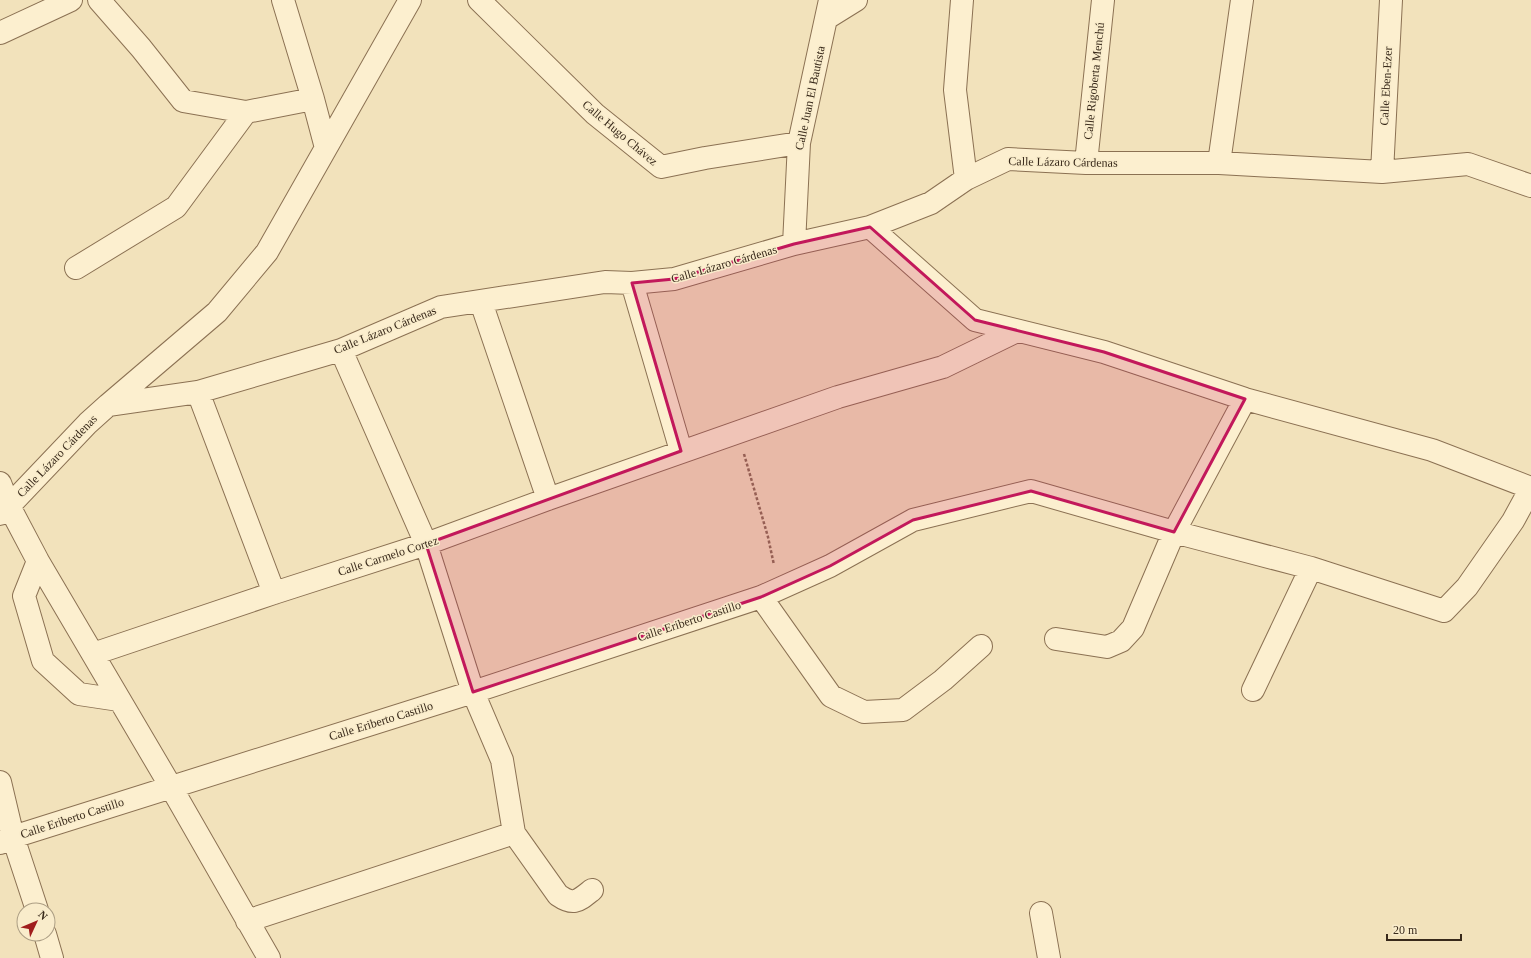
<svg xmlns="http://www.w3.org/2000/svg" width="1531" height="958" viewBox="0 0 1531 958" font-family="Georgia,serif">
  <rect width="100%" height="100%" fill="#f2e2bb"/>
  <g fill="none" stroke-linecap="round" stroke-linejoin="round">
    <g stroke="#8b7153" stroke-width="24">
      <path id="minor" d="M99,0L141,48L183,101L246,112L313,99
        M283,0L313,99L326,148
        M479,0L595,114L661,167L705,158L799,143
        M962,0L955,90L966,179
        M827,18L856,0
        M0,33L71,0
        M1086,163L1103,0
        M1219,163L1242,0
        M1382,172L1391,0
        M794,244L799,143L830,0
        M76,268L176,207L246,112
        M632,283L681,451
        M481,302L548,499
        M341,350L426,544L473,692L502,760L514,833L558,895C574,906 578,901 592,890
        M198,392L274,593
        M108,405L217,312L267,252L410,0
        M0,483L9,506L38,561L171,787L269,958
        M0,514L9,506L88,423L108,405L198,392L341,350L441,307L605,282L632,283L674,279L794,244L870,227L931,203L966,179L1008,159L1086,163H1219L1382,172L1468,164L1531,186
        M38,561L24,596L43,661L79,694L119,700
        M761,597L831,696L864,712L903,710L943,680L981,646
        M1056,639L1107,647L1121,641L1133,628L1174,532L1245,399
        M93,654L274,593L426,544L548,499L838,397L943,367L1017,331
        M1253,690L1311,568
        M0,782L13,837L37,910
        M0,843L13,837L473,692L761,597L830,566L913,520L1031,491L1174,532L1311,568L1444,611L1467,587L1513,521L1531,488L1432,450L1245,399L1104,352L975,320L870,227
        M1041,913L1049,958
        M247,921L514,833
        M45,934L52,958"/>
    </g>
    <path stroke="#8b7153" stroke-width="2.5" stroke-dasharray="3 2" stroke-linecap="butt" d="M744,454L768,537L774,565"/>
    <use href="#minor" stroke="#fcefcf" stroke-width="22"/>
  </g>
  <path fill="#c2185b" fill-opacity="0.2" stroke="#c2185b" stroke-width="3" stroke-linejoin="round" d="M870,227L975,320L1104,352L1245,399L1174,532L1031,491L913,520L830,566L761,597L473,692L426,544L681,451L632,283L674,279L794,244Z"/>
  <g text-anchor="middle" stroke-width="3" stroke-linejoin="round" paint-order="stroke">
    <g font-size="12" fill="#38291a" stroke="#f9eccb">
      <text transform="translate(1094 81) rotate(-84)" y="4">Calle Rigoberta Menchú</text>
      <text transform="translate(1386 86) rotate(-87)" y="4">Calle Eben-Ezer</text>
      <text transform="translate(810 98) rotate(-78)" y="4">Calle Juan El Bautista</text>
      <text transform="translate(620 133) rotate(40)" y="4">Calle Hugo Chávez</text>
      <text transform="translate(1063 162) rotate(1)" y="4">Calle Lázaro Cárdenas</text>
      <text transform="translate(724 264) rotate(-16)" y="4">Calle Lázaro Cárdenas</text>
      <text transform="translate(385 330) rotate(-22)" y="4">Calle Lázaro Cárdenas</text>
      <text transform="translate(57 456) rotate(-46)" y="4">Calle Lázaro Cárdenas</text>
      <text transform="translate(388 556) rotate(-18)" y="4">Calle Carmelo Cortez</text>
      <text transform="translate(689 621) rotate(-18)" y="4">Calle Eriberto Castillo</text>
      <text transform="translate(381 721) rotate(-17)" y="4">Calle Eriberto Castillo</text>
      <text transform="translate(72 818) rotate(-18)" y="4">Calle Eriberto Castillo</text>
    </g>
  </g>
  <g transform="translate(36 922) rotate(46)"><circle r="19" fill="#f9eccb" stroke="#ac9e84"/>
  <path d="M0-3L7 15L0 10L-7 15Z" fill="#a01d1d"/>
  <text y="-6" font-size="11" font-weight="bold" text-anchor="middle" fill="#38291a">N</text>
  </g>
  <path d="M1387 934v6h74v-6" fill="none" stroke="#38291a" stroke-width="2"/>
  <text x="1393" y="934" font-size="12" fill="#38291a" stroke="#f9eccb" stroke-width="3" paint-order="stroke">20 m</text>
</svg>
